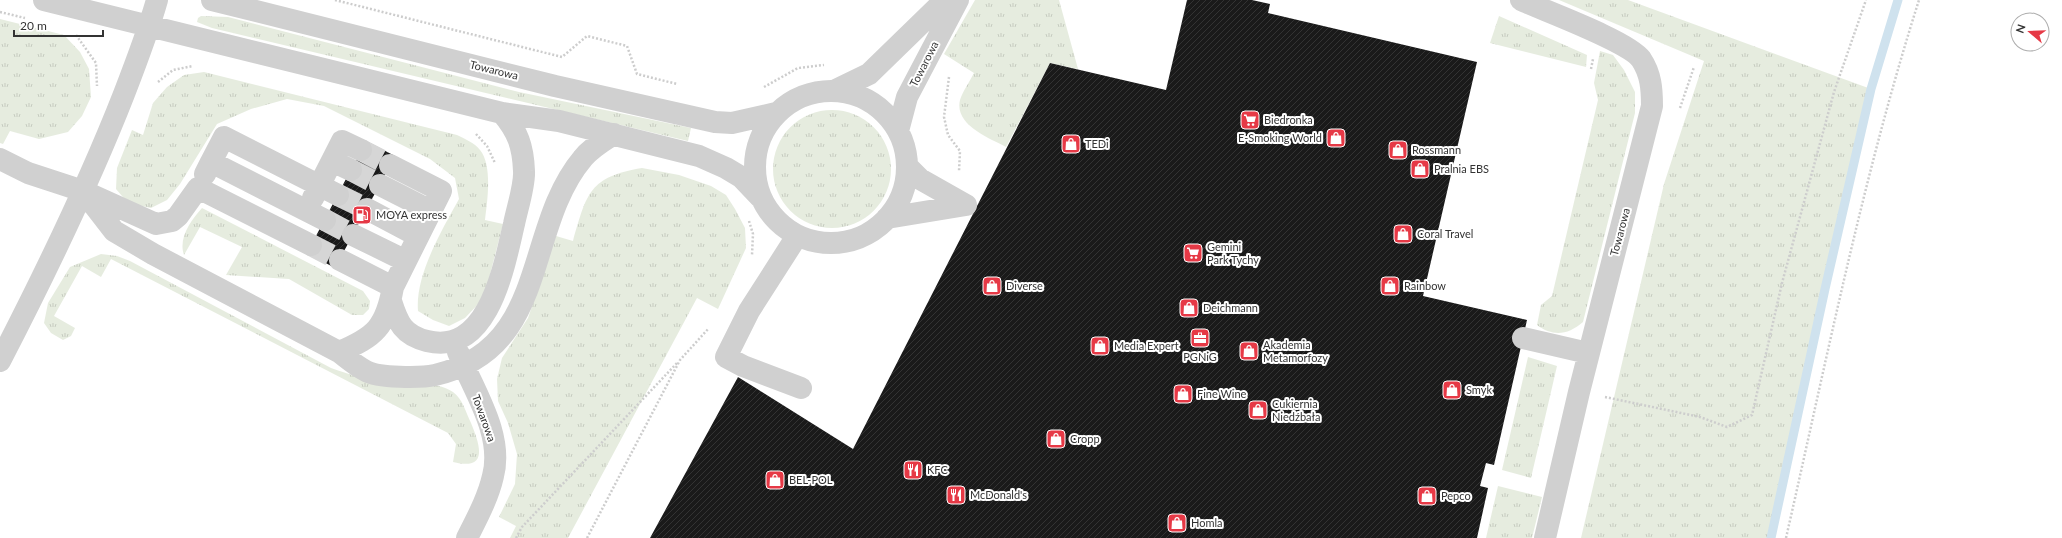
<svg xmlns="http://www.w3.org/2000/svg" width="2062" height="538" viewBox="0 0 2062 538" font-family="Lato,sans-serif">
  <defs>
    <pattern id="grass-tufts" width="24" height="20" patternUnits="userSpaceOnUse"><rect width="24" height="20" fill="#e6ecdf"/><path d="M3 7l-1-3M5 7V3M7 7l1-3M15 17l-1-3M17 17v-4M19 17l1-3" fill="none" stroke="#c6cbc0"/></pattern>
    <pattern id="building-hatch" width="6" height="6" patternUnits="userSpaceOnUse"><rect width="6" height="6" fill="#1a1a1a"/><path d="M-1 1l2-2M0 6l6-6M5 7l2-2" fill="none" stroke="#333"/></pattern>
  </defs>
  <rect width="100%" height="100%" fill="#fff"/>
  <path fill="url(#grass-tufts)" d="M975,0H1059L1078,69L1050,63L1006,147C989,138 954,125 960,100C963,91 970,81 974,73L944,54Z
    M1559,0H1628L1871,89L1768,538H1581L1664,184L1704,61Z
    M201,16L228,17L519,92L691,128L688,141L212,28L197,22L198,18Z
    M1499,16L1587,55L1586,67L1490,43Z
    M0,19L64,35L80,52L89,69L91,97L82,116L68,132L39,139L10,131L3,144L0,143Z
    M1600,51L1613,55L1624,70L1635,92V113L1583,322C1568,335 1553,337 1537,325L1541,305L1552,296L1598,100L1594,83Z
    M204,72L457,135C465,139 475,143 480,150C493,166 487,202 485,220L503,224L484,298L465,318L449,326L433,320L418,311C415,275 442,230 459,199L455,178L430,159L324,106L287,99L251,109L217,124L180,184L167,200L151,208L128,203L116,189L117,168L132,130L143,135L153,103L167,87L184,75Z
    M773 169a59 59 0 1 1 118 0a59 59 0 1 1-118 0Z
    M642,168L679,175L711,186L726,195L735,209L745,228L746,248L718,309L697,298L568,538H510L516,526L499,517L515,484L517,454L508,423L498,401L497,379L502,358L528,318L556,236L573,241C587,193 589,177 642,168Z
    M202,208L363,291L370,301L369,309L363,315H352L289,279L226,275L242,247L200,227L184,255C178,238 191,220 202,208Z
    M101,254L117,256L130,261L331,368C348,374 364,379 381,381C402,384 436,380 453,392C463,399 466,413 471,423C480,445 489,471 453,462L456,444L448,433L111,259L101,277L82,266L54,316L75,328L71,336L63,340L51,333L44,323L48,303L70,267Z
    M1528,357L1557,366L1531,478L1502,470Z
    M1498,486L1542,497L1532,538H1486Z"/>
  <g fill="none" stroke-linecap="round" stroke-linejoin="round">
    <path stroke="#cfe2ee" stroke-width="9" d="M1771,538L1825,289L1871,89L1898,0"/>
  </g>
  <path fill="url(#building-hatch)" d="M1187,0H1252L1270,4L1268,13L1477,62L1423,296L1527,320L1494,465L1486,463L1480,486L1488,488L1477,538H650L738,377L853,449L1050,63L1166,90Z
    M366,141L395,156L335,268L307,253Z"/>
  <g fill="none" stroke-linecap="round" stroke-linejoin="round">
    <path stroke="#d6d6d6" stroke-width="22" stroke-dasharray="22 11" stroke-linecap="butt" d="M361,150L390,165
      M351,170L380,185
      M338,195L367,209
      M325,220L353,235
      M311,245L340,260"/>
    <path stroke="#cdcdcd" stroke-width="2.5" stroke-dasharray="2 2" stroke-linecap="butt" d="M335,0L562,57L587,36L627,46L637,74L677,84
      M0,12L25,18
      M76,35L96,63L97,86
      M1591,69L1593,59
      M949,77L944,117L948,135L960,151L959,171
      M158,82L173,70L193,66
      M764,87L798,68L824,65
      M1680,108L1694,67
      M476,134L487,146L495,163
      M749,221L753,234L752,255
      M1605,397L1700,417L1727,427L1752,415L1782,283L1834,92L1866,0
      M516,538L522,527L677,363
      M587,538L680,360L709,328
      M1786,538C1827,358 1863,176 1919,0"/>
    <path stroke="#d0d0d0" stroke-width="22" d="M44,0L502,113L559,121L699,156L726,168L741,177L760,197
      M212,0L555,86L715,122L732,123L776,113
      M1521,0C1545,11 1628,41 1641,59C1651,74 1652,89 1652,106L1579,392L1545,538
      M836,90L869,74L945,0
      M755 167a76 76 0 1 1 152 0a76 76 0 1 1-152 0Z
      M898,131L907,97L958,0
      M0,159L28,173L83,191L156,224L172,221L178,216L198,188L311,245
      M332,161L351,170
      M211,162L224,137L338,195
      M907,166L920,179L966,205
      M205,174L211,162L325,220
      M380,185L431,211
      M83,191L114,231L153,254L339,352C347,358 356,366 366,371C378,378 421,378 435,375C550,349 523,229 583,158C591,148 603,141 614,134
      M313,198L342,141L361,150
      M367,209L418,236
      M887,218L966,205
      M353,235L406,261
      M797,236L749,311L726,357L743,366L801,388
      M340,260L393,287
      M391,301C398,323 403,335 427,341C489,356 504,266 514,224C517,209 525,185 524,171C523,146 518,132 502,113
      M1523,338L1588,353
      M339,352C375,337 386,327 393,287L441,191L390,165
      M458,352C473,390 504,434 493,476C488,498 477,518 467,538
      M0,361C45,274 88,186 124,94C136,63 148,32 157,0"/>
  </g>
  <defs>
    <g id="supermarket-square" transform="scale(1)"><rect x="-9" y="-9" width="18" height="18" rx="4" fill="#e63946" stroke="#fff"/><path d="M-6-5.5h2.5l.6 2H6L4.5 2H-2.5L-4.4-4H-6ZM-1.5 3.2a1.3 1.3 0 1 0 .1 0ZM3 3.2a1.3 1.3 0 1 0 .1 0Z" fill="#fff"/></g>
    <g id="shop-square" transform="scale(1)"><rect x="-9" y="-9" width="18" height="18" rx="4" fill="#e63946" stroke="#fff"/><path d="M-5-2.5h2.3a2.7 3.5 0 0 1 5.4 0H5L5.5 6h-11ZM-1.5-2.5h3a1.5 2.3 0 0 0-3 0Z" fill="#fff"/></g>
    <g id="fuel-square" transform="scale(1)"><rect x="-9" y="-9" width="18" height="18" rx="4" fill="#e63946" stroke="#fff"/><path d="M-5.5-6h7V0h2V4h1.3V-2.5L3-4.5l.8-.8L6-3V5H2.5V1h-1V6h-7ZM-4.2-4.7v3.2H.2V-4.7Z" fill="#fff"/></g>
    <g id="office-square" transform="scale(1)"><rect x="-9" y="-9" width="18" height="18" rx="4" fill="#e63946" stroke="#fff"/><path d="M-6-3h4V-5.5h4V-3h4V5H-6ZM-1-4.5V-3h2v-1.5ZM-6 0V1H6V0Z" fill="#fff"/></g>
    <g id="restaurant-square" transform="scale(1)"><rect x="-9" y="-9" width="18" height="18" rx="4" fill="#e63946" stroke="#fff"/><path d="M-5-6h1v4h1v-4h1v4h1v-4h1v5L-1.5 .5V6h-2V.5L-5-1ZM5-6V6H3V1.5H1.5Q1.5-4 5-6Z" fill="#fff"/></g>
  </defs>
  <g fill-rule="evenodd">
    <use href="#supermarket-square" x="1250" y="120"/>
    <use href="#shop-square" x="1336" y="138"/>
    <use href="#shop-square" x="1071" y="144"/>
    <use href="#shop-square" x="1398" y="150"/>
    <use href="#shop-square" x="1420" y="169"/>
    <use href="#fuel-square" x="362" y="215"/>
    <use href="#shop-square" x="1403" y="234"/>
    <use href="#supermarket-square" x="1193" y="253"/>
    <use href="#shop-square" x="992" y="286"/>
    <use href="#shop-square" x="1390" y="286"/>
    <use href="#shop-square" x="1189" y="308"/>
    <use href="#office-square" x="1200" y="338"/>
    <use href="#shop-square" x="1100" y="346"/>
    <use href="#shop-square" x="1249" y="351"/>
    <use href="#shop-square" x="1452" y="390"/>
    <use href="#shop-square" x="1183" y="394"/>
    <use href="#shop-square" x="1258" y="410"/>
    <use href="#shop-square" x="1056" y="439"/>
    <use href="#restaurant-square" x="913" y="470"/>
    <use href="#shop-square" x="775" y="480"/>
    <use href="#restaurant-square" x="956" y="495"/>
    <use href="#shop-square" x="1427" y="496"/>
    <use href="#shop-square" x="1177" y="523"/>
  </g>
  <g text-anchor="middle" stroke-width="4" stroke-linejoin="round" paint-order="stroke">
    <g font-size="11" fill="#333" stroke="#fff">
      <text transform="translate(924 64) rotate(-63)" y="4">Towarowa</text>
      <text transform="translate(494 70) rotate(14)" y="4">Towarowa</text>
      <text transform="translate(1620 232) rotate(-75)" y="4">Towarowa</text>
      <text transform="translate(484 418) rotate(70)" y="4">Towarowa</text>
    </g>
    <g font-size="11" fill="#333" stroke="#fff" text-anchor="start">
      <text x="1264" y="124">Biedronka</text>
      <text x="1322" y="142" text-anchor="end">E-Smoking World</text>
      <text x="1085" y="148">TEDi</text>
      <text x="1412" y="154">Rossmann</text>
      <text x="1434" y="173">Pralnia EBS</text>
      <text x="376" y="219">MOYA express</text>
      <text x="1417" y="238">Coral Travel</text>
      <text x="1207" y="251">Gemini<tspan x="1207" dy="13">Park Tychy</tspan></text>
      <text x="1006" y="290">Diverse</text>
      <text x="1404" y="290">Rainbow</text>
      <text x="1203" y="312">Deichmann</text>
      <text x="1263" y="349">Akademia<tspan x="1263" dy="13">Metamorfozy</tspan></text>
      <text x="1114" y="350">Media Expert</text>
      <text x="1200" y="361" text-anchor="middle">PGNiG</text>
      <text x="1466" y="394">Smyk</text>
      <text x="1197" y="398">Fine Wine</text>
      <text x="1272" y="408">Cukiernia<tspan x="1272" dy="13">Niedźbała</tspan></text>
      <text x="1070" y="443">Cropp</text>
      <text x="927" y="474">KFC</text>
      <text x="789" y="484">BEL-POL</text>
      <text x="970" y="499">McDonald's</text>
      <text x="1441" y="500">Pepco</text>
      <text x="1191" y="527">Homla</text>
    </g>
  </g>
  <g transform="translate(2030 32) rotate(289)"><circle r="19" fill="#ffffff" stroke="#adadad"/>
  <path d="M0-3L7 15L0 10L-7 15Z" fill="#e63946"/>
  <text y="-6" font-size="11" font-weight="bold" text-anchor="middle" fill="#333333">N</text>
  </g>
  <path d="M14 30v6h89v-6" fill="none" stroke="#333333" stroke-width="2"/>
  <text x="20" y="30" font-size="12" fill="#333333" stroke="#ffffff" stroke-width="3" paint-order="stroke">20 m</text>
</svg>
